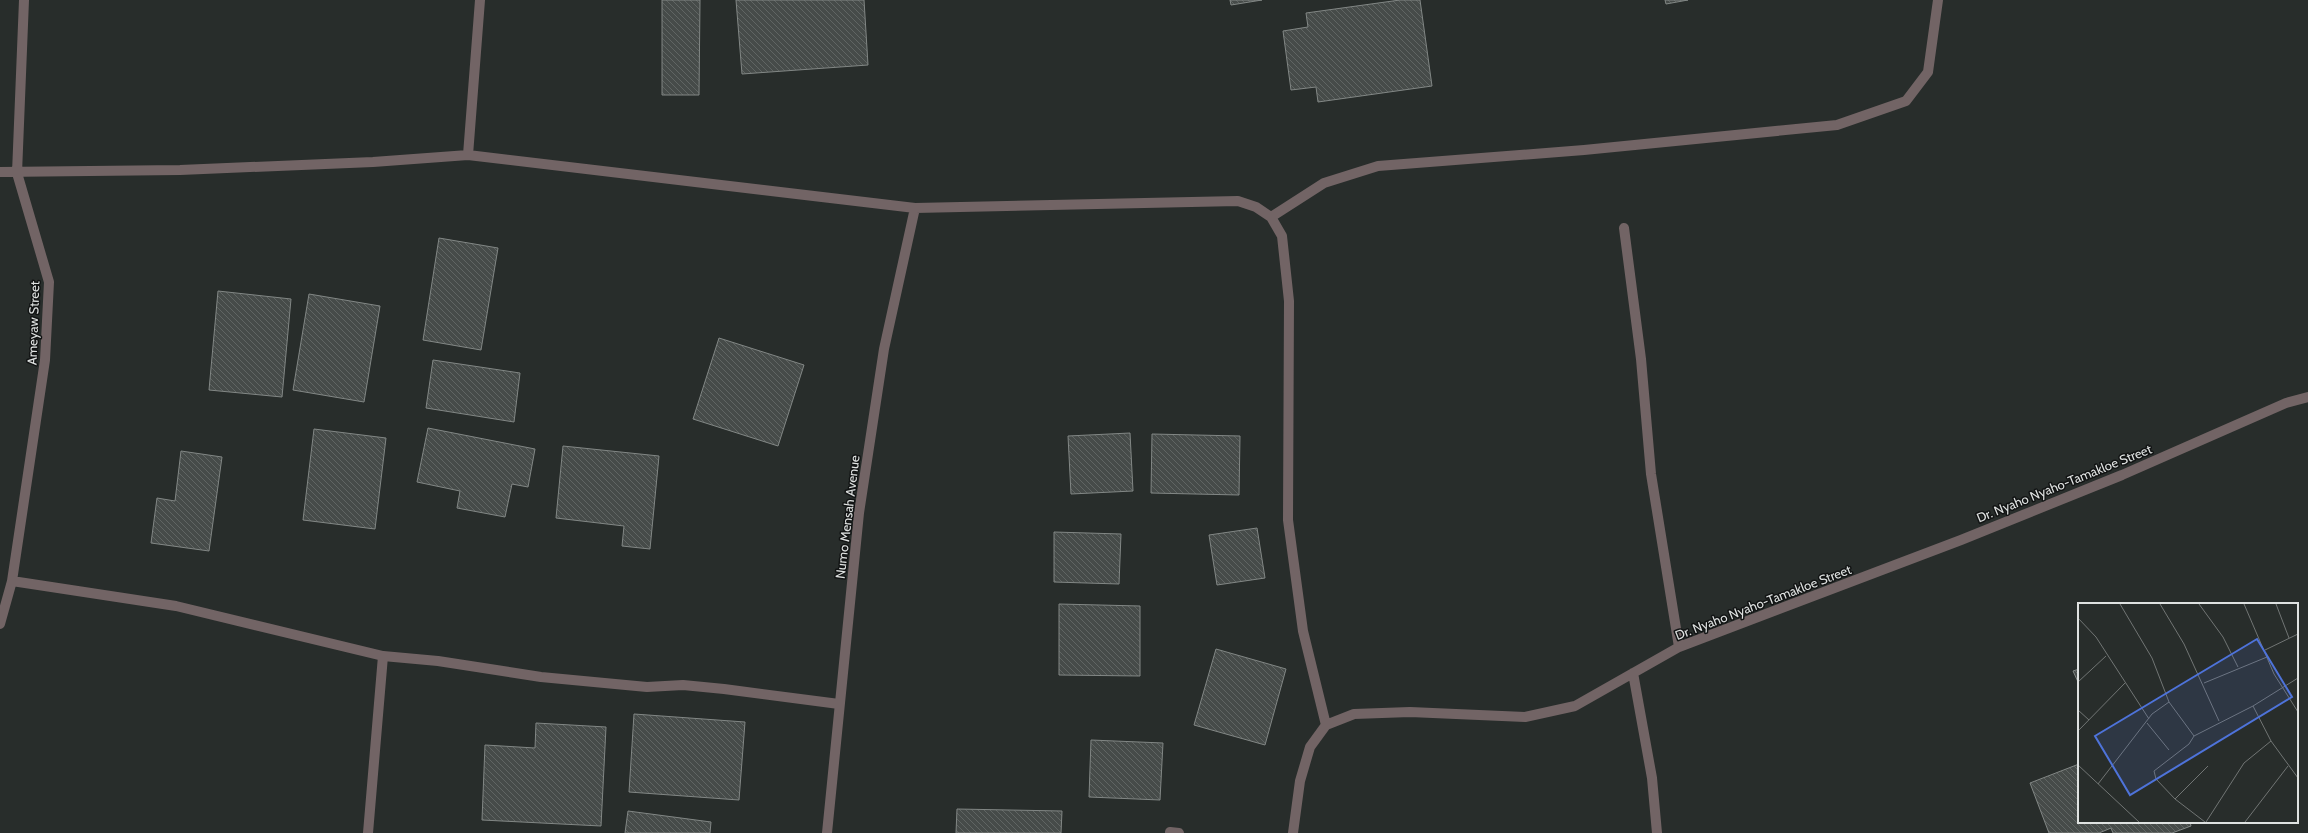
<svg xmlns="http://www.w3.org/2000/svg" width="2308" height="833" viewBox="0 0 2308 833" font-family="Cabin,sans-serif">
  <defs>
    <pattern id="building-back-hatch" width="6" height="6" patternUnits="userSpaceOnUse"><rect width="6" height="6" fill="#464b49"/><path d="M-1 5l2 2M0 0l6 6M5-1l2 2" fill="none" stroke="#606563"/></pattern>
  </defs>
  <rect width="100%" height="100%" fill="#282d2b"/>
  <path fill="url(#building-back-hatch)" stroke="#828785" d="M662,0H700L699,95H662Z
    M736,0H864L868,65L742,74Z
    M1230,0H1262L1231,5Z
    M1400,0H1420L1432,86L1318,102L1316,87L1291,90L1283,31L1308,27L1306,13Z
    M1665,0H1688L1666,4Z
    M439,238L498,248L481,350L423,340Z
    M218,291L291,299L282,397L209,390Z
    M309,294L380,306L364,402L293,390Z
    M719,338L804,365L778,446L693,419Z
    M433,360L520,373L514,422L426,408Z
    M428,428L535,449L528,487L512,484L505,517L457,508L460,491L417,482Z
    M314,429L386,438L375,529L303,520Z
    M1130,433L1133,491L1071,494L1068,436Z
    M1152,434L1240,436L1239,495L1151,493Z
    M563,446L659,456L650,549L622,546L624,526L556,518Z
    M181,451L222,457L209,551L151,543L157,498L175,501Z
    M1257,528L1265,578L1217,585L1209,535Z
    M1054,532L1121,534L1119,584L1054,582Z
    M1059,604L1140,606V676L1059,675Z
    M1216,649L1286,669L1265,745L1194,725Z
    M2079,669V684L2073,671Z
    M634,714L745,722L739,800L629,792Z
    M536,723L606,727L601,826L482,820L485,745L535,748Z
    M1091,740L1163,743L1160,800L1089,797Z
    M2079,764V822H2190L2191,826L2172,833H2113L2111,828L2099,833H2049L2030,783Z
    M957,809L1062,811L1061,833H956Z
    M628,811L711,822L710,833H625Z"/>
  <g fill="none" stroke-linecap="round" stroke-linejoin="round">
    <path stroke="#726465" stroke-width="10" d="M1170,832L1179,833"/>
    <path stroke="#726465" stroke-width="10" d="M468,155L480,0
      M0,172L180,170L373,162L468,155L915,208L1238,201L1256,207L1271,217L1282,236L1289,301L1288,520L1303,631L1326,725
      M1271,217L1324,183L1378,166L1584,150L1837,125L1906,101L1928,72L1938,0
      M1624,228L1641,359L1651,474L1679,647
      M12,581L176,606L383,656L438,661L541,677L647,687L683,685L724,689L839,704
      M0,624L12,581L45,360L49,282L17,173L24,0
      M1633,673L1652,778L1657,833
      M368,833L383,656
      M827,833L859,513L884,349L915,208
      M1293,833L1300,781L1310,747L1326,725L1354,714L1410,712L1525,717L1575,706L1679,647L1961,540L2122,475L2286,403L2308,397"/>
  </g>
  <g text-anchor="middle" stroke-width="3" stroke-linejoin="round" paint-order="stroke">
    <g font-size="13" fill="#dfe2e1" stroke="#121414">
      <text transform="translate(33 323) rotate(-88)" y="5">Ameyaw Street</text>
      <text transform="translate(2064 483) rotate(-22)" y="5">Dr. Nyaho Nyaho-Tamakloe Street</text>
      <text transform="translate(847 517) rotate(-83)" y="5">Numo Mensah Avenue</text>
      <text transform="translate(1763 602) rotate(-21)" y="5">Dr. Nyaho Nyaho-Tamakloe Street</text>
    </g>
  </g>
  <g transform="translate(2078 603)">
    <rect width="220" height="220" fill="#282d2b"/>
    <path fill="none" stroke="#717574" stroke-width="1" d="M42,1L74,55L91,99M82,1L106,41L141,118M121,1L145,34L160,64M166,1L196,71L220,109M198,1L211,35M0,15L18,34L71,116M187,47L220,31M0,79L28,53M126,80L189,54M91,99L116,133M175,103L193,138L220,175M0,107L11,117M69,120L91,147M0,128L47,80M0,162L61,219M20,181L74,111L91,99M97,196L130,163M127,219L97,196L78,176L76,168L111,141L116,133L175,103L220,75M128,219L166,160L193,138M167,219L210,163"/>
    <path fill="#4e73da" fill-opacity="0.15" stroke="#4e73da" stroke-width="2" d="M179,36L214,94L52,192L17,133Z"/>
    <rect width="220" height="220" fill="none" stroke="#dfe2e1" stroke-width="2"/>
  </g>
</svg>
